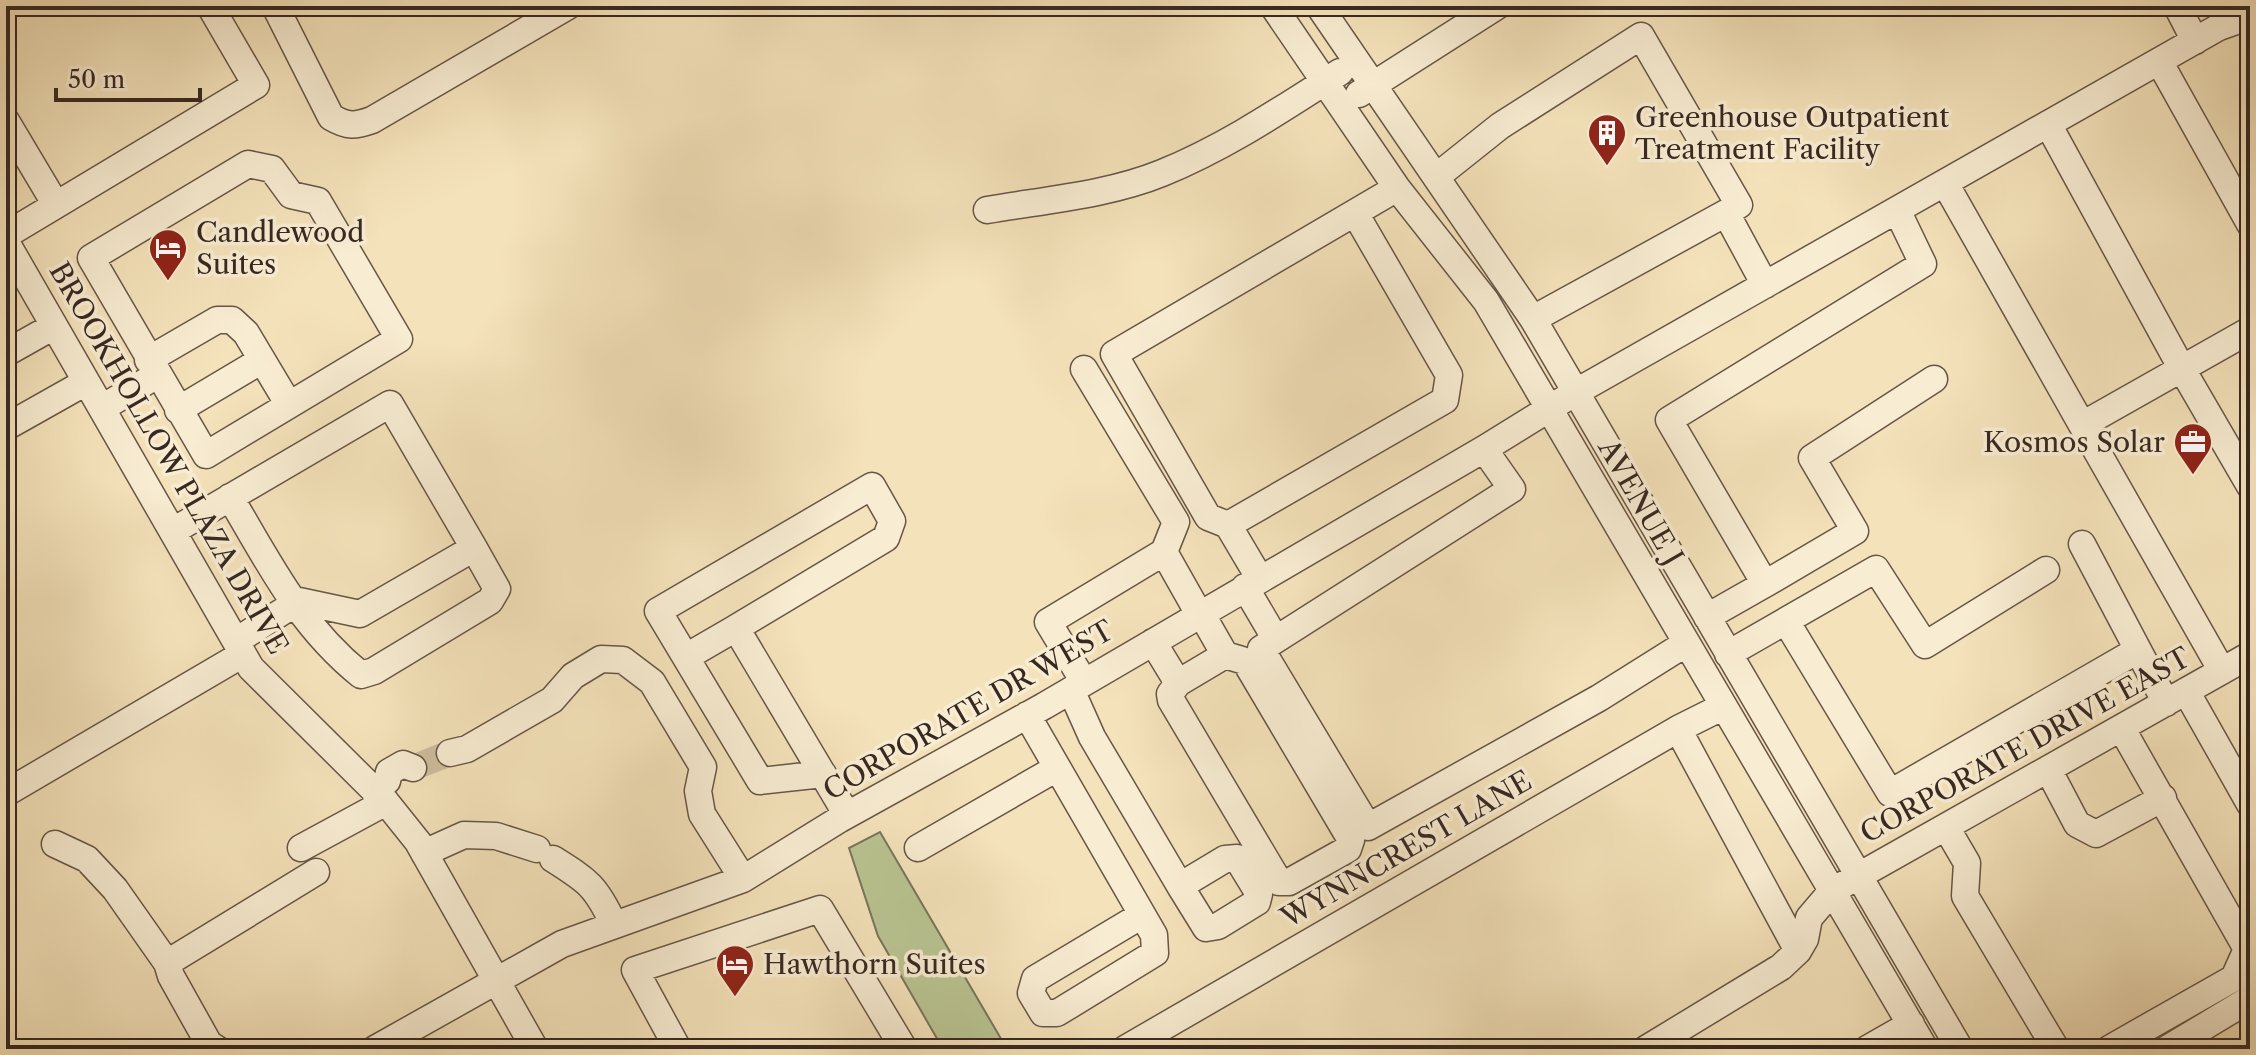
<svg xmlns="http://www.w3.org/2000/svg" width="2256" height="1055" viewBox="0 0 2256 1055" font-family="'Libre Caslon Text',serif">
  <rect width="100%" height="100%" fill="#f4e2ba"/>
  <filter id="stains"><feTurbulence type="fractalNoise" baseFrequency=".0025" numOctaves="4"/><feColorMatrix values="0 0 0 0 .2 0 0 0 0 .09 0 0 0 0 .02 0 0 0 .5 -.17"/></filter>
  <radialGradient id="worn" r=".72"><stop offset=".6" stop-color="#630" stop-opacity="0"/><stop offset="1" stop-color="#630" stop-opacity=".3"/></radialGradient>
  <path fill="#b9c492" stroke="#78765a" stroke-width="2" d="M880,832L1007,1049H943L878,936L849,848Z"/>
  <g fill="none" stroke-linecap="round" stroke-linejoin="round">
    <path stroke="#cebd9c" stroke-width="26" stroke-dasharray="26 13" stroke-linecap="butt" d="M420,765L450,753"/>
    <g stroke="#675648" stroke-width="29">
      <path id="minor" d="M275,6L331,117C348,127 355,126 372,120L568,6
        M1273,6L1397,188L1486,301L1925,1049
        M1319,6L1533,319L1960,1049
        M2177,6L2195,41
        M2159,61L2250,224
        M1359,94L1497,6
        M6,121L56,205
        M2048,124L2182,369L2250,486
        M248,164L272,169L291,195L318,201L399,339L206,455L91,258Z
        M1436,177L1500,126L1641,36L1739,205L1726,213L1765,285
        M1945,183L2082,425L2250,330
        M987,210C1045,200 1108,195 1162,173C1226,147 1282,109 1340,72
        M6,235L256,85L210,6
        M6,242L251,668L386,802L418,842L535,1049
        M1533,319L1726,213
        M6,353L54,326
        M148,360L217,320H232L246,333L289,405
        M1084,369L1176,522L1164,552L1199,614
        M102,408L157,375
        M178,410L262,360
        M2082,425L2222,671
        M6,427L86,382
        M1484,449L1512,489L1261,649L1368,827L1599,698L1685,644
        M230,497C269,563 300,626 361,675L374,671L490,601L497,589L474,548
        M1228,525L1445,400L1449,375L1355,213
        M173,531L390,404L474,548L360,614L299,601L236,641
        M1260,579L1228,525L1208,517L1114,354L1397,188
        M1765,584L1855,531L1812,458L1934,379
        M1245,587L1275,638
        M1707,617L1765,584L1669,420L1923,264L1897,210
        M1786,621L1890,793L2138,650L2082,544
        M1153,642L1178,683L1170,694L1171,700L1279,882H1289L1348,849L1351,840L1245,661L1225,655L1201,613
        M2138,650L2166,703
        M1728,654L1876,569L1925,645L2046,570
        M686,657L736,628
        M1084,682L1048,622L1164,552
        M1178,683L1225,655
        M1071,690L1092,737L1180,886L1225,859L1237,858L1259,894L1257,902L1218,926L1206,928L1180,886
        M2186,691L2250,804
        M1027,715L1154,935L1155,953L1057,1013H1043L1031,993L1035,979L1142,915
        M1678,729L1798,951
        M450,753L467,749L552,700L573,676L601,659L623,660L652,682L703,767L698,791L702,814L743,879
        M2048,769L2077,824L2096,834L2163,798
        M823,774L760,781L658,611L872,486L892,521L886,538L736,628L847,815
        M374,791L387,781L389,772L403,764L413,768
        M6,793L243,654
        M1946,827L1967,863L1965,896L2056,1049
        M55,844L87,859L115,889L167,963
        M301,848L386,802
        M918,848L1057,768
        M424,853L464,835L496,836L537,849
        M553,859C588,881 596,886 614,925
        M217,1049L209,1044L171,976L167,963L316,872
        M375,1049L562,944L743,879L840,819L1044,706L1484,449L1576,392L2219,27L2250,16
        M678,1049L635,970L820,909L904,1049
        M1125,1049L1678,729L1722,707
        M1646,1049L1781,967L1798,951L1805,939L1809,918L1832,891L2250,655
        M1867,1049L1911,1024
        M2109,1049L2234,978L2247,949L2122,729
        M2167,1049L2250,999
        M2249,1049L2250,1048"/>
    </g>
    <use href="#minor" stroke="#f8ecd2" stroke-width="26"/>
  </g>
  <defs>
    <g id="building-pin" transform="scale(2)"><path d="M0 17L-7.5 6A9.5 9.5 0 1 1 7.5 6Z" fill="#8f2418" stroke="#f8ecd2"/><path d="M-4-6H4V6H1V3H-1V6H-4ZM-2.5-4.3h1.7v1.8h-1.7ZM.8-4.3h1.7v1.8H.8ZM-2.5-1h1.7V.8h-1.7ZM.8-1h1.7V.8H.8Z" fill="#fff"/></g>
    <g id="hotel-pin" transform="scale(2)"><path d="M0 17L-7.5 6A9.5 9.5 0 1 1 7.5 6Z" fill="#8f2418" stroke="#f8ecd2"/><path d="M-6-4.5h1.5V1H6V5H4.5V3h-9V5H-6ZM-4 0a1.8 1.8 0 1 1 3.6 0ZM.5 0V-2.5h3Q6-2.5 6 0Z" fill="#fff"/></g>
    <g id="office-pin" transform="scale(2)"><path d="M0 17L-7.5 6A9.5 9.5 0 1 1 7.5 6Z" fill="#8f2418" stroke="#f8ecd2"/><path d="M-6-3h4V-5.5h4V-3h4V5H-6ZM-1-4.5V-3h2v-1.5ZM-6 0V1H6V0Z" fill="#fff"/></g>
  </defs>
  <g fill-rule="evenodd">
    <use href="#building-pin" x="1607" y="133"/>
    <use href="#hotel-pin" x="168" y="248"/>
    <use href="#office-pin" x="2193" y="442"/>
    <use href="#hotel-pin" x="735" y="964"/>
  </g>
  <g text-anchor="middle" stroke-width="7" stroke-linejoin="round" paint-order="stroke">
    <g font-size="28" fill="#382822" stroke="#f8ecd2" text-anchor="start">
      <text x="1635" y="127">Greenhouse Outpatient<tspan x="1635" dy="32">Treatment Facility</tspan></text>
      <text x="196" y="242">Candlewood<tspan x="196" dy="32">Suites</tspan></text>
      <text x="2165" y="452" text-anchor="end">Kosmos Solar</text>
      <text x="763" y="974">Hawthorn Suites</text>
    </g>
    <g font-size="28" fill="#382822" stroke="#f8ecd2">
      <text transform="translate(169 458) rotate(60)" y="10">BROOKHOLLOW PLAZA DRIVE</text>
      <text transform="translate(1641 502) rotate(60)" y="10">AVENUE J</text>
      <text transform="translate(968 710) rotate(-30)" y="10">CORPORATE DR WEST</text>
      <text transform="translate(2025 745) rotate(-29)" y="10">CORPORATE DRIVE EAST</text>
      <text transform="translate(1406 849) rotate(-30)" y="10">WYNNCREST LANE</text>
    </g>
  </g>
  <rect width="2256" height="1055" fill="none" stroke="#f4e2ba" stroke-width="32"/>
  <rect x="8" y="8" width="2240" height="1039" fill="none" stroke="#382822" stroke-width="4"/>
  <rect x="16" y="16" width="2224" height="1023" fill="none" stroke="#382822" stroke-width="2"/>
  <path d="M56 88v12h144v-12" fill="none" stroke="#382822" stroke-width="4"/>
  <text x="68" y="88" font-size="24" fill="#382822" stroke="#f8ecd2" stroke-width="6" paint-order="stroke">50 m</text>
  <rect width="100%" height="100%" filter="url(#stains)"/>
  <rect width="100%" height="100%" fill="url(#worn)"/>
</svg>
